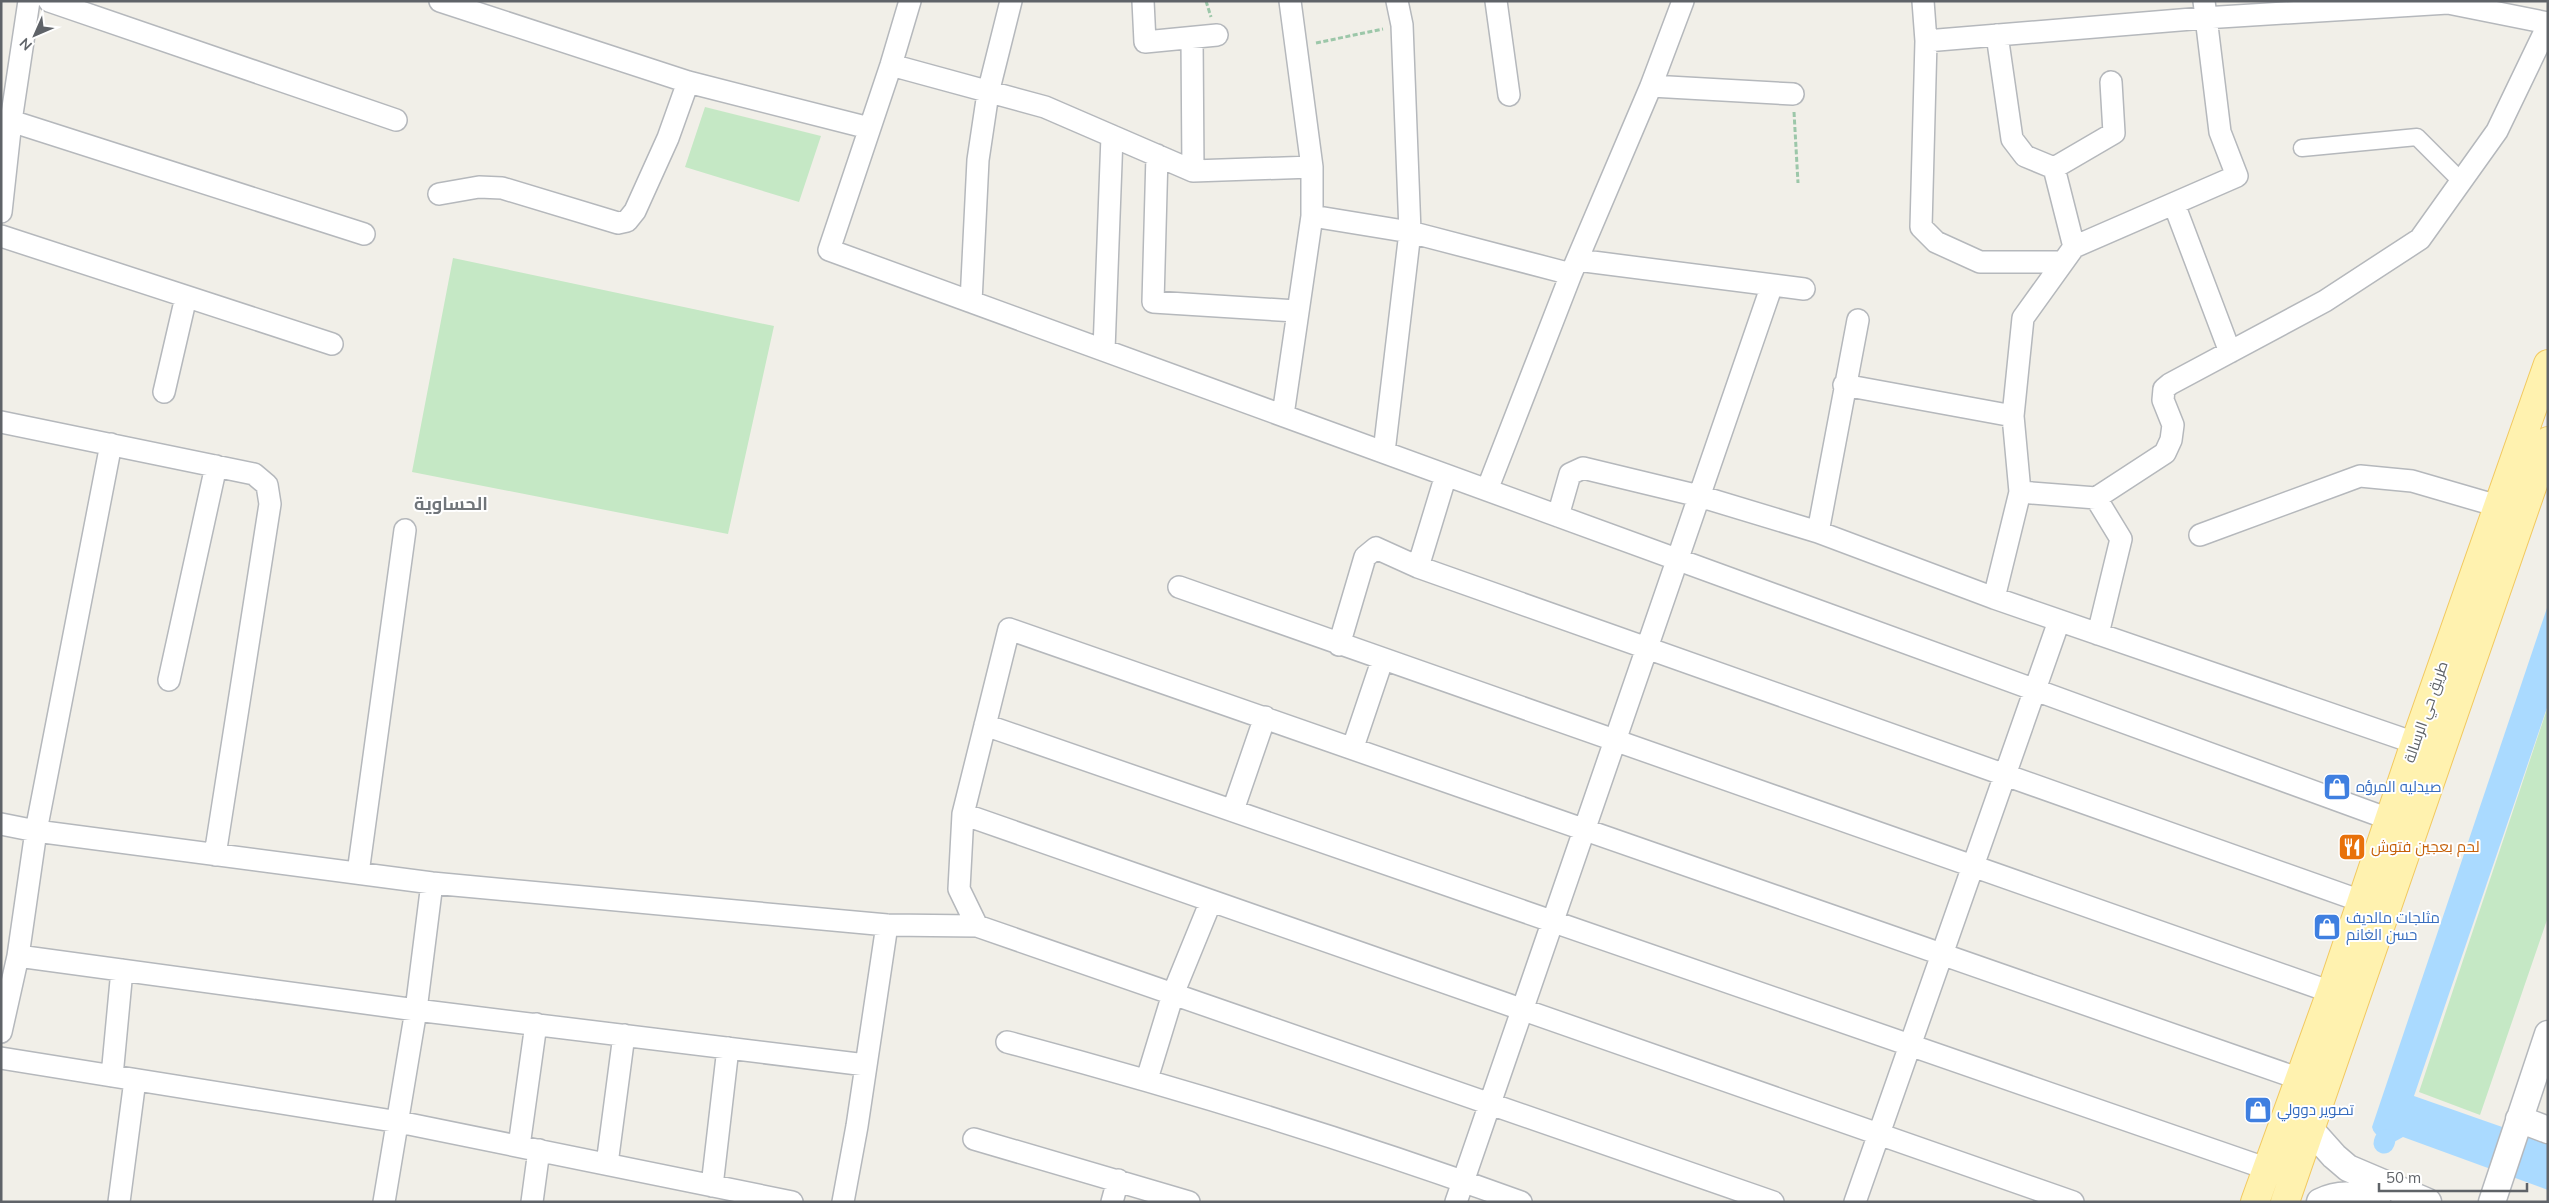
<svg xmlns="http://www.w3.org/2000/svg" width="2549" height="1203" viewBox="0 0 2549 1203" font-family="Mulish,Cairo,sans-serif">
  <rect width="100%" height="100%" fill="#f1efe8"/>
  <path fill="#c5e8c5" d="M705,107L821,136L799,202L685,167Z
    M453,258L774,326L728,534L412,472Z
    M2548,706V917L2480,1115L2419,1092Z"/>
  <path fill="#aadaff" d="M2548,605V705L2414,1096L2548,1143V1190L2403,1137L2394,1142C2386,1140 2374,1137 2372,1127Z"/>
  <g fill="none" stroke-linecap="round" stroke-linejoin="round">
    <path stroke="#aadaff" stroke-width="21" d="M2384,1143L2385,1140"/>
    <g stroke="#b5b8bc" stroke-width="19">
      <path id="pedestrian" d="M2302,148L2417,137L2461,181"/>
    </g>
    <g stroke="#b5b8bc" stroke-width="24">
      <path id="minor" d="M49,1L396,120
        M440,1L688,82L869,128
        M910,1L891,65L829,250L2389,819
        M1143,1L1145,42L1217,35
        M1496,1L1509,95
        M1923,1L1926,41L2204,18L2448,3L2548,23
        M1997,35L2012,139L2025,156L2054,168L2114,133L2111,82
        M1192,38L1193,171
        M1926,41L1921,227L1936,242L1980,262H2063
        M891,65L1045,107L1193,171L1312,167
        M1651,86L1793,94
        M11,121L364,234
        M1157,155L1153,302L1296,311
        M2054,168L2074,247
        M439,194L479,187L502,188L618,223L627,221L635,211L668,138L688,82
        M2174,204L2230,352
        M1,212L11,121L29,1
        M1312,216L1410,232L1571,274
        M1,236L332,344
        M1577,260L1804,289
        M971,302L978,160L988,93L1011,1
        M1104,350L1112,136
        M1844,385L2013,416
        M164,392L186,297
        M1283,415L1312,216V167L1290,1
        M1,422L254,474L267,485L270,504L215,855
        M1384,452L1410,232L1402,25L1397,1
        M1487,490L1571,274L1651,86L1683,1
        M2020,492L2096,498L2165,453L2171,440L2173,425L2163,400L2164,389L2170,384L2325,301L2420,239L2497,131L2548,25
        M2096,498L2121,539L2098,634
        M1558,516L1570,474L1583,468L1699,496L1818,532L1994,598L2415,743
        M1818,532L1858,320
        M2200,535L2360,476L2412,481L2498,506
        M1418,567L1446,475
        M1179,587L2331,992
        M1994,598L2020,492L2013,416L2023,318L2074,247L2237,176L2220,132L2204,1
        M1339,645L1365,557L1376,548L1418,567L2361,901
        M169,680L216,466
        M985,725L2268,1169
        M1353,747L1382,661
        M1233,810L1265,717
        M963,814L2073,1202
        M1,824L36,831L432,883L887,925L977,926L1773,1202
        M358,873L405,530
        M977,926L959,889L963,814L1009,629L2300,1079
        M18,956L416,1010L866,1065
        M1,1032L18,956L36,831L111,444
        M1007,1042C1180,1088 1353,1141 1521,1202
        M1,1058L399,1122L792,1202
        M112,1076L122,970
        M1147,1079L1173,994L1211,901
        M974,1139L1189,1202
        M519,1146L536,1024
        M607,1164L624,1035
        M712,1186L728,1048
        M119,1202L135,1080
        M384,1202L416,1010L432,883
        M532,1202L539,1150
        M843,1202L857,1126L887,925
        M1112,1202L1118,1180
        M1456,1202L1772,285
        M1855,1202L2059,621"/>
    </g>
    <g stroke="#b5b8bc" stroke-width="29">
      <path id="tertiary" d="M2519,1119L2548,1130
        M2309,1128L2334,1156L2348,1168L2428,1202
        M2320,1202C2340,1192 2357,1195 2377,1202
        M2492,1202L2548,1034"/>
    </g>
    <g stroke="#f2c960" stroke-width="30">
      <path id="primary" d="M2255,1202L2331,992L2415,743L2548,364
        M2285,1202L2548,441"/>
    </g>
    <path stroke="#9cc7a9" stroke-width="3" stroke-dasharray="5 2.5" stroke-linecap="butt" d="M1206,1L1211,17
      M1316,43L1383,29
      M1794,112L1798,183"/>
    <use href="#pedestrian" stroke="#fff" stroke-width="16"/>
    <use href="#minor" stroke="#fff" stroke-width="21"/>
    <use href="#tertiary" stroke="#fff" stroke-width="26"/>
    <use href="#primary" stroke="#fff2af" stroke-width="28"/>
  </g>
  <defs>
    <g id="shop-square" transform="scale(1.4375)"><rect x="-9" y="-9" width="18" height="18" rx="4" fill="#3f7fe0" stroke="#fff"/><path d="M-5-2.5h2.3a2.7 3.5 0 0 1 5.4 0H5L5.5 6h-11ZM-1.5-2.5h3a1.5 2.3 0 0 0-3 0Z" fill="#fff"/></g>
    <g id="restaurant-square" transform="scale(1.4375)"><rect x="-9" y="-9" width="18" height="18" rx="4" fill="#e8710a" stroke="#fff"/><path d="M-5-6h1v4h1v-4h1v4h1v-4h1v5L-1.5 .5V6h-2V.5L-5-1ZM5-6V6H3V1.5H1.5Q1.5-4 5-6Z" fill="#fff"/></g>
  </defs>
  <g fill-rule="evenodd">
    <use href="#shop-square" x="2337" y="787"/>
    <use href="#restaurant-square" x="2352" y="847"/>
    <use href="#shop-square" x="2327" y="927"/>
    <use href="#shop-square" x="2258" y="1110"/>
  </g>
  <g text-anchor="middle" stroke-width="4" stroke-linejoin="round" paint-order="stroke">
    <g font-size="15" fill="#5f6368" stroke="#fff">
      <text transform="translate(2426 712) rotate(-71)" y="5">طريق حي الرسالة</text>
    </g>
    <g font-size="15" fill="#366cbe" stroke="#fff" text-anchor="start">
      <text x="2356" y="792">صيدليه المرؤه</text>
      <text x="2346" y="923">مثلجات مالديف<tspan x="2346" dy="17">حسن الغانم</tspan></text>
      <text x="2277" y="1115">تصوير دوولي</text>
    </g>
    <g font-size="15" fill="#c56008" stroke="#fff" text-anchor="start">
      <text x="2371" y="852">لحم بعجين فتوش</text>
    </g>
    <g font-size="18" font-weight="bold" fill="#70757a" stroke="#fff">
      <text x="451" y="510">الحساوية</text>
    </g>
  </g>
  <rect width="2549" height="1203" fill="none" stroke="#5f6368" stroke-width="5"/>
  <g transform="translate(35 35) rotate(225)" stroke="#ffffff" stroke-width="4" paint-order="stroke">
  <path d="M0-4L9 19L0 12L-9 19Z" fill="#5f6368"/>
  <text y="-8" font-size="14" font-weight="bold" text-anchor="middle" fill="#5f6368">N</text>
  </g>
  <path d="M2379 1183v8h148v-8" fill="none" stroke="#5f6368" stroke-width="2.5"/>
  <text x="2386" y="1183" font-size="15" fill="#5f6368" stroke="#ffffff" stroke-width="4" paint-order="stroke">50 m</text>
</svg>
